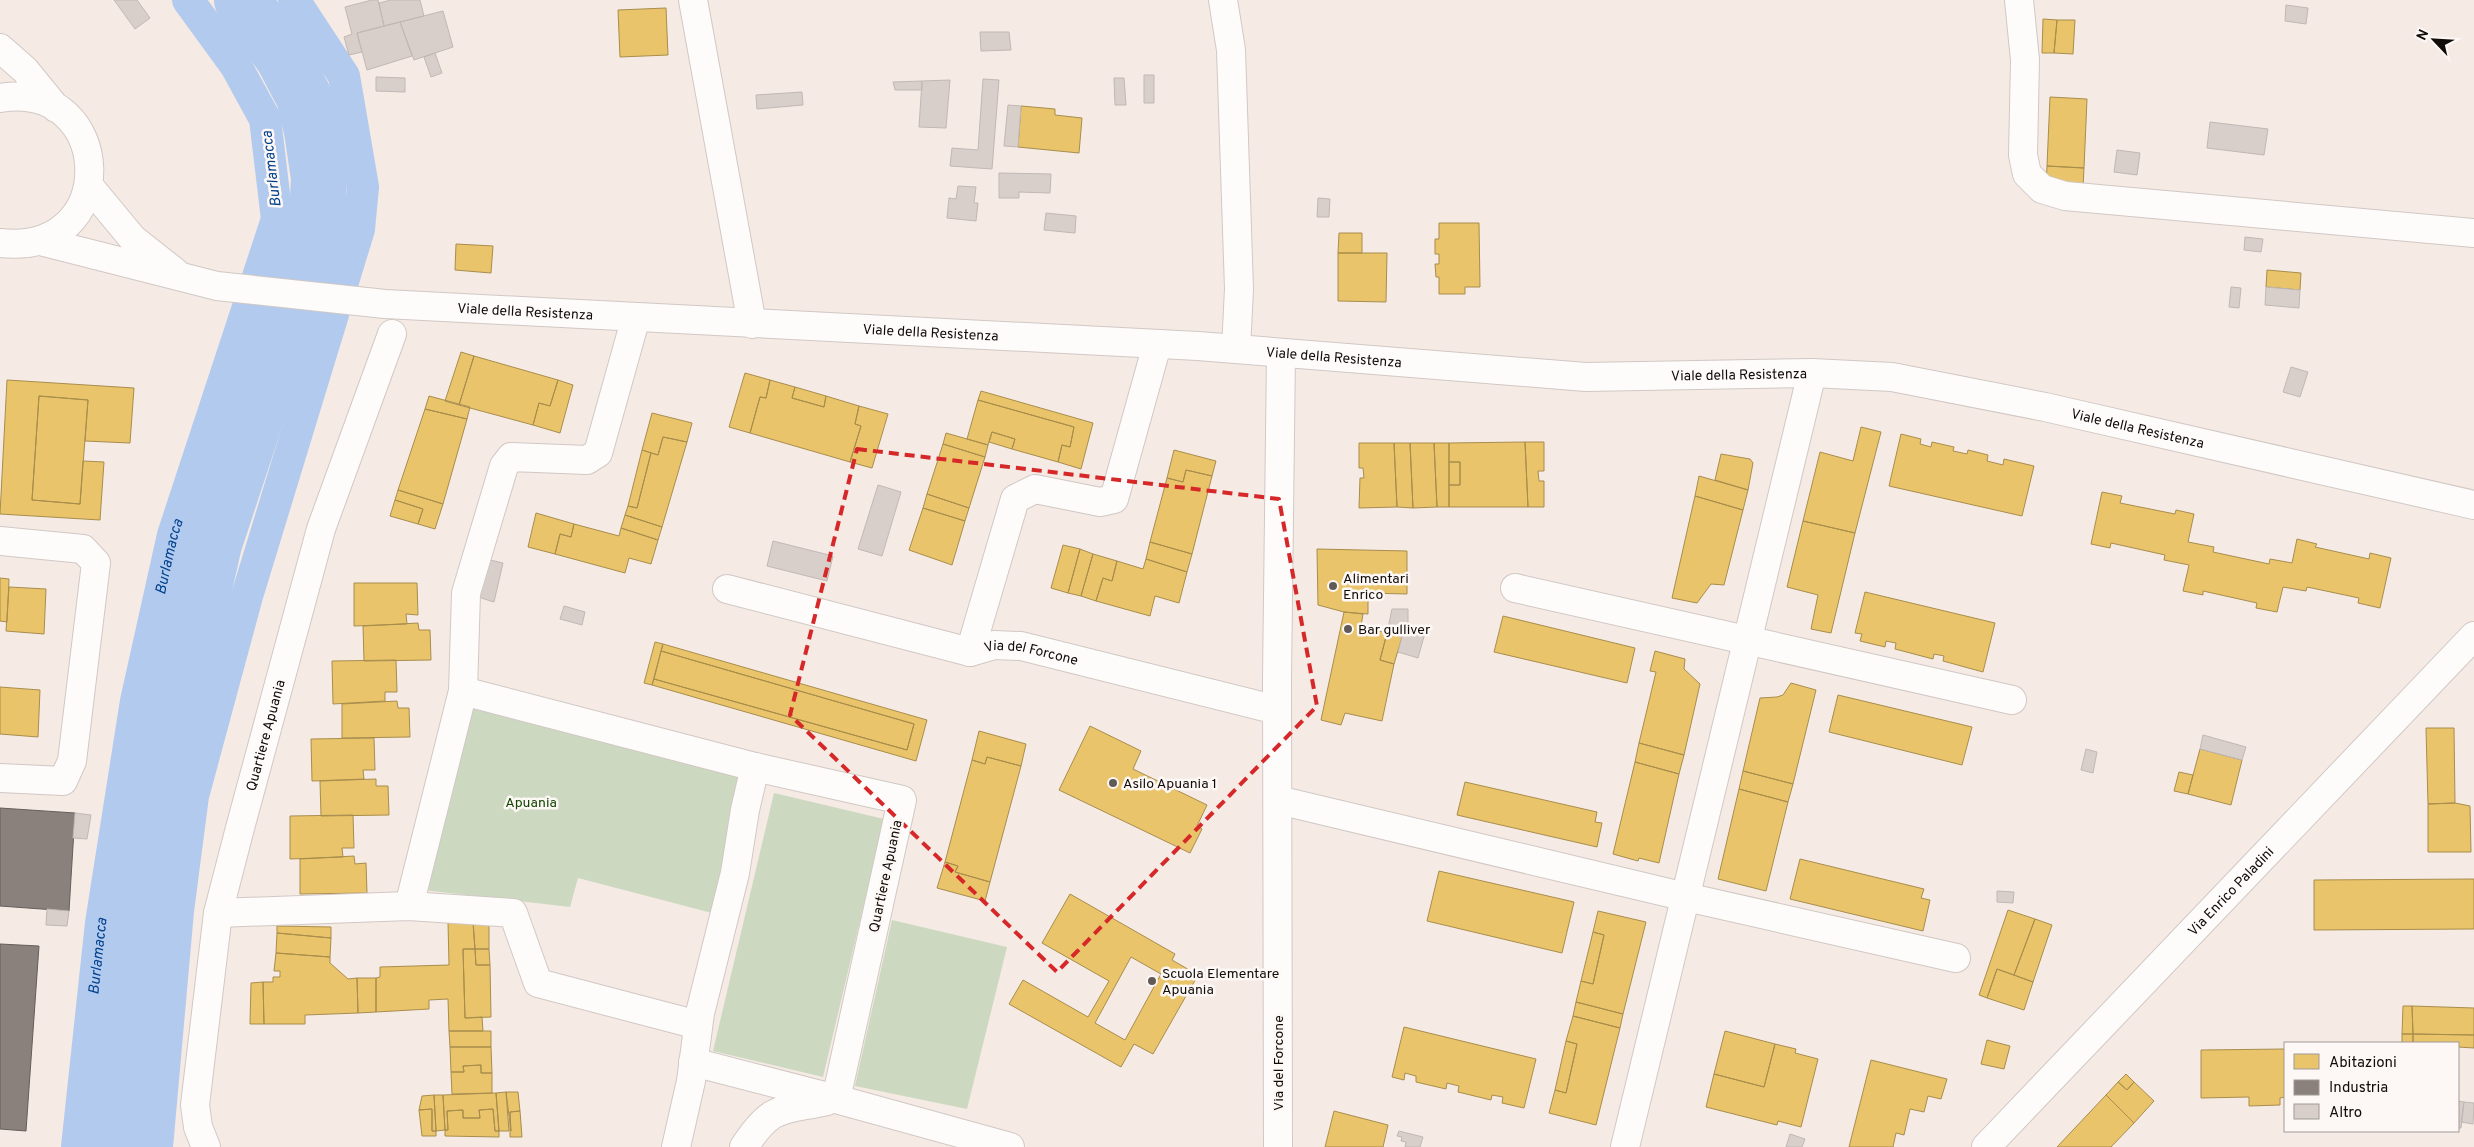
<svg xmlns="http://www.w3.org/2000/svg" width="2474" height="1147" viewBox="0 0 2474 1147" font-family="Overpass,sans-serif">
  <rect width="100%" height="100%" fill="#f5eae4"/>
  <path fill="#ccd9c0" d="M463,691L755,767L712,913L578,878L570,907L423,890Z
    M774,793L884,819L823,1077L713,1051Z
    M892,920L1007,947L967,1109L855,1086Z"/>
  <path fill="#e9c46a" stroke="#a88d4d" fill-rule="evenodd" d="M666,8L668,55L620,57L618,10Z
    M2043,19L2057,20L2054,53H2042Z
    M2057,20H2075L2073,54L2054,53Z
    M2050,97L2087,99L2084,168L2047,166Z
    M1021,106L1055,109V115L1082,118L1079,153L1018,147Z
    M2047,166L2084,168L2083,187L2046,186Z
    M1439,223H1479L1480,287H1465V294H1439V277H1436L1435,264H1439V254H1435V239H1439Z
    M1339,233H1362V253H1338Z
    M456,244L493,246L491,273L455,270Z
    M1338,253H1387L1386,302L1338,301Z
    M2267,270L2301,273L2300,290L2266,287Z
    M461,352L474,356L459,405L445,401Z
    M474,356L558,380L550,406L539,403L533,425L459,405Z
    M745,373L770,380L766,398L760,397L750,433L729,427Z
    M7,380L134,388L130,443L85,441L88,400L39,396L32,500L80,504L83,461L104,462L100,520L0,514Z
    M558,380L573,385L560,433L533,425L539,403L550,406Z
    M770,380L795,387L792,398L824,407L826,396L859,406L855,424L861,426L850,462L750,433L760,397L766,398Z
    M795,387L826,396L824,407L792,398Z
    M981,391L1093,423L1081,469L1058,462L1062,445L1070,447L1074,427L978,400Z
    M39,396L88,400L80,504L32,500Z
    M429,396L470,407L467,419L425,409Z
    M978,400L1074,427L1070,447L1062,445L1058,462L1012,449L1015,439L992,432L988,445L967,439Z
    M859,406L888,414L872,468L850,462L861,426L855,424Z
    M425,409L467,419L443,504L398,490Z
    M652,413L692,423L687,442L663,437L658,455L642,450Z
    M1861,427L1881,432L1855,533L1803,521L1820,452L1853,461Z
    M992,432L1015,439L1012,449L989,442Z
    M946,433L988,445L985,457L943,444Z
    M1901,434L1921,439L1920,444L1931,447L1932,442L1954,447L1953,451L1967,454L1968,450L1988,455L1987,461L2003,465L2004,459L2034,466L2022,516L1889,486Z
    M663,437L687,442L662,527L625,515L628,506L637,508L651,453L658,455Z
    M1525,442H1544V471H1538L1539,481H1544V507H1528Z
    M1525,442L1528,507H1449V485H1460V462H1449V443Z
    M1359,443H1394L1397,507L1359,508L1360,478H1364L1363,468H1359Z
    M1394,443H1410L1413,508L1397,507Z
    M1410,443H1434L1437,507L1413,508Z
    M1434,443H1449V507H1437Z
    M943,444L985,457L969,508L927,494Z
    M642,450L651,453L637,508L628,506Z
    M1174,450L1216,461L1212,476L1186,470L1183,482L1167,478Z
    M1721,454L1750,459L1753,463L1748,490L1715,480Z
    M1449,462H1460V485H1449Z
    M1186,470L1212,476L1192,554L1150,542L1167,478L1183,482Z
    M1699,476L1748,490L1743,510L1695,496Z
    M398,490L443,504L435,529L418,524L423,509L395,500Z
    M2102,492L2122,496L2120,503L2175,514L2176,510L2194,514L2188,542L2214,547L2213,552L2269,564L2270,559L2292,563L2297,539L2317,544L2315,547L2369,559L2370,553L2391,558L2380,608L2358,603L2359,598L2307,587L2306,591L2283,587L2277,612L2256,608L2257,603L2203,591V595L2183,591L2189,565L2164,560L2165,555L2111,543L2110,548L2091,544Z
    M927,494L969,508L965,521L923,508Z
    M1695,496L1743,510L1724,585L1711,584L1697,603L1672,598Z
    M395,500L423,509L418,524L390,516Z
    M923,508L965,521L952,565L909,550Z
    M536,513L574,524L571,537L560,534L555,554L528,547Z
    M625,515L662,527L658,540L621,528Z
    M1803,521L1855,533L1831,633L1811,629L1818,595L1787,587Z
    M574,524L619,536L621,528L658,540L651,564L629,558L625,573L555,554L560,534L571,537Z
    M1150,542L1192,554L1187,572L1146,559Z
    M1063,545L1080,549L1068,593L1051,588Z
    M1080,549L1093,554L1081,596L1068,593Z
    M1317,549L1407,551V594L1368,593V614L1344,612L1318,605Z
    M1093,554L1117,561L1112,581L1103,578L1096,601L1081,596Z
    M1146,559L1187,572L1179,603L1155,596L1150,616L1096,601L1103,578L1112,581L1117,561L1143,569Z
    M0,578L9,579L7,622L0,621Z
    M354,583H417L418,615L406,614L407,624L354,626Z
    M9,587L46,589L44,634L6,631Z
    M1865,592L1995,623L1983,672L1943,661L1944,656L1934,654L1933,659L1895,649L1896,643L1886,641L1885,647L1860,641L1862,634L1855,633Z
    M1344,612L1363,614L1361,626L1387,633L1380,660L1394,664L1382,721L1345,713L1341,725L1321,720Z
    M1503,616L1635,648L1627,683L1494,652Z
    M418,623L419,630H430L431,660L364,661L363,626Z
    M1387,633L1402,637L1394,664L1380,660Z
    M655,642L663,644L652,685L644,683Z
    M663,644L927,720L916,761L652,685L654,679L907,750L914,724L661,651Z
    M661,651L914,724L907,750L654,679Z
    M1655,651L1685,659L1684,669L1700,684L1684,755L1639,743L1656,672L1650,671Z
    M396,660L397,692H385V701L333,704L332,661Z
    M1791,683L1816,690L1793,784L1743,771L1760,698L1777,697L1783,695Z
    M0,687L40,690L38,737L0,734Z
    M1838,695L1972,727L1962,765L1829,732Z
    M397,701L398,708H409L410,737L342,738V704Z
    M1090,726L1141,751L1133,769L1207,805L1197,826L1202,829L1190,853L1059,790Z
    M2426,728H2454L2455,803L2428,804Z
    M979,731L1026,744L1021,766L987,757L985,764L972,760Z
    M374,738L375,770H363L364,779L312,781L311,739Z
    M1639,743L1684,755L1679,774L1635,762Z
    M2200,749L2242,760L2231,805L2188,794Z
    M987,757L1021,766L990,882L955,872L958,866L945,862L972,760L985,764Z
    M1635,762L1679,774L1659,863L1639,858L1638,861L1613,854Z
    M1743,771L1793,784L1788,802L1739,789Z
    M2179,772L2193,775L2188,794L2174,791Z
    M376,779V786H388L389,815L321,816L320,781Z
    M1465,782L1597,812L1595,822L1602,823L1597,847L1457,815Z
    M1739,789L1788,802L1766,891L1718,879Z
    M2455,803L2470,806L2471,852H2428V804Z
    M353,815L354,848H342L343,857L290,859V816Z
    M354,856L355,864L366,863L367,893L300,894V859Z
    M1800,859L1924,889L1921,898L1930,900L1923,931L1790,899Z
    M945,862L958,866L955,872L990,882L985,901L937,888Z
    M1439,871L1574,902L1562,953L1427,921Z
    M2474,879V929L2314,930V880Z
    M1070,894L1175,954L1172,960L1198,975L1153,1054L1134,1044L1121,1067L1009,1004L1023,980L1088,1017L1109,981L1042,943ZM1131,957L1161,974L1125,1040L1095,1023Z
    M2008,910L2035,919L2014,975L1997,969L1987,998L1979,995Z
    M1598,911L1646,922L1623,1014L1576,1002L1581,981L1593,984L1604,935L1593,932Z
    M2035,919L2052,925L2033,982L2014,975Z
    M448,922H473L475,949H463L465,1018L482,1017L483,1031H449L448,999L429,1000V1009L376,1012V978L380,977V967L449,965Z
    M473,922L489,923V949H475Z
    M277,926L331,927V938L277,933Z
    M1593,932L1604,935L1593,984L1581,981Z
    M277,933L331,938L330,957L276,953Z
    M463,949H475L476,965H490L491,1017L465,1018Z
    M475,949H489L490,965H476Z
    M276,953L330,957V963L348,979L357,978L358,1013L305,1015V1024H264L263,982H273V977H280V971H274Z
    M1997,969L2033,982L2024,1010L1987,998Z
    M357,978H376V1012L358,1013Z
    M263,982L264,1024H250L251,983Z
    M1576,1002L1623,1014L1620,1028L1573,1016Z
    M2403,1006H2412L2413,1034H2402Z
    M2412,1006L2474,1008V1035L2413,1034Z
    M1573,1016L1620,1028L1596,1125L1549,1113L1555,1090L1566,1093L1577,1044L1566,1041Z
    M1404,1027L1536,1059L1524,1108L1502,1103L1503,1097L1492,1095L1491,1100L1458,1092L1459,1086L1447,1083L1446,1089L1416,1082V1076L1405,1073L1404,1080L1392,1077Z
    M449,1031H491V1047H450Z
    M1725,1031L1775,1044L1764,1087L1714,1074Z
    M2402,1034H2413V1043H2402Z
    M2413,1034L2474,1035V1048L2458,1047V1043H2413Z
    M1987,1040L2010,1046L2004,1069L1981,1064Z
    M1566,1041L1577,1044L1566,1093L1555,1090Z
    M1775,1044L1796,1049L1795,1053L1818,1059L1801,1127L1778,1121L1777,1125L1706,1107L1714,1074L1764,1087Z
    M450,1047H491L492,1073H481V1065L463,1066L464,1072H451Z
    M2285,1049V1097L2280,1098V1105L2249,1106V1097L2201,1098V1050Z
    M1871,1060L1947,1079L1941,1099L1928,1096L1924,1112L1910,1109L1904,1135L1896,1133L1893,1147H1849Z
    M481,1065V1073H492V1093L452,1094L451,1072H464L463,1066Z
    M2126,1074L2134,1082L2127,1090L2118,1082Z
    M2118,1082L2127,1090L2134,1082L2154,1101L2134,1123L2106,1095Z
    M506,1092H518L520,1111L510,1112L511,1131Z
    M506,1092L509,1131H499L496,1093Z
    M496,1093L499,1131H495L493,1109L479,1110L480,1118H463V1110L447,1111L448,1130H445L443,1095Z
    M434,1095H443L445,1130L436,1131Z
    M434,1095L436,1131H432V1109L419,1110L422,1096Z
    M2106,1095L2134,1123L2111,1147H2057Z
    M432,1109V1131H436V1136H422L419,1110Z
    M493,1109L495,1131H499V1137L445,1136V1130H448L447,1111L463,1110V1118H480L479,1110Z
    M520,1111L522,1137H510V1112Z
    M1334,1111L1388,1125L1383,1147H1325Z"/>
  <path fill="#8a817c" stroke="#665e5a" d="M0,808L75,813L69,911L0,906Z
    M0,944L39,946L26,1131L0,1129Z"/>
  <g fill="none" stroke-linecap="round" stroke-linejoin="round">
    <g stroke="#b2caee" stroke-width="32">
      <path id="s1" d="M77,1147L101,923L136,701L173,535L277,219L265,119L236,66L188,0"/>
      <path d="M157,1147L178,911L193,796L247,596L359,229L363,187L344,76L294,0"/>
    </g>
    <path stroke="#b2caee" stroke-width="56" d="M115,1147L119,1081L166,755L214,544L278,350L317,220L319,178L312,131L304,97L283,57L242,0"/>
  </g>
  <path fill="#d8cfca" stroke="#c1b8b4" d="M114,0H137L150,18L135,29Z
    M372,0H378L384,26L357,33L362,52L349,55L344,37L352,34L345,7Z
    M391,0H420L424,16L384,26L379,3Z
    M2286,5L2308,8L2306,24L2285,21Z
    M443,11L453,47L414,60L400,22Z
    M400,22L412,56L367,70L357,33Z
    M980,32H1009L1011,50L981,51Z
    M435,53L442,73L431,77L424,57Z
    M1144,75H1154V103H1144Z
    M376,77L405,78V92L376,91Z
    M1114,78H1124L1126,105H1115Z
    M983,79L999,80L992,169L950,166L952,148L978,150Z
    M950,80L946,128L919,127L922,81Z
    M922,81V90H895L893,82Z
    M802,92L803,105L757,109L756,95Z
    M1008,105L1021,106L1018,147L1004,146Z
    M2210,122L2268,129L2264,155L2207,148Z
    M2117,150L2140,153L2137,175L2114,172Z
    M999,173L1051,174L1050,193L1019,192V198H999Z
    M958,186L976,187L974,203H978L976,221L947,218L949,198L956,199Z
    M1318,198L1330,199L1329,217H1317Z
    M1046,213L1076,216L1075,233L1044,230Z
    M2245,237L2263,239L2261,252L2244,250Z
    M2231,287L2241,288L2239,308L2229,307Z
    M2266,287L2300,290L2299,308L2265,305Z
    M2291,367L2308,372L2300,397L2283,392Z
    M878,485L901,492L882,556L858,549Z
    M773,541L833,556L827,581L767,566Z
    M486,559L503,563L494,602L475,596Z
    M564,606L585,612L582,625L560,619Z
    M1392,609H1408V629L1425,633L1418,658L1398,652L1402,637L1387,633Z
    M2203,735L2246,747L2242,760L2200,749Z
    M2086,749L2097,752L2093,773L2081,770Z
    M75,813L91,815L87,839L73,838Z
    M1997,891L2014,892L2013,903L1997,902Z
    M47,909L69,911L67,926L46,925Z
    M2458,1101L2464,1102L2461,1128H2458Z
    M2464,1102L2474,1103L2473,1124L2461,1122Z
    M1399,1131L1423,1137L1420,1147H1405L1406,1142L1401,1141L1402,1137L1397,1136Z
    M1790,1134L1805,1139L1802,1147H1786Z"/>
  <g fill="none" stroke-linecap="round" stroke-linejoin="round">
    <g stroke="#d1c8c4" stroke-width="30">
      <g id="minor">
        <path d="M693,0L752,324"/>
        <path d="M1223,0L1231,50L1239,289L1236,349"/>
        <path d="M2019,0L2025,60L2023,155L2027,174L2042,189L2065,196L2474,233"/>
        <path d="M89,186L133,239L175,272"/>
        <path id="s2" d="M40,241L217,286L385,304L1198,346L1586,377L1812,373L1892,377L2045,407L2474,505"/>
        <path d="M0,541L83,549L96,563L72,761L63,781L0,778"/>
        <path d="M1515,588L2012,700"/>
        <path id="s3" d="M727,589L970,652L994,645L1021,646L1277,710"/>
        <path d="M970,652L1015,499L1035,489L1100,502L1114,499L1157,345"/>
        <path d="M463,691L755,767L902,800L836,1099L1010,1147"/>
        <path d="M1278,800L1686,897L1956,958"/>
        <path d="M409,906L463,691L466,593L504,466L511,457L587,460L598,453L636,317"/>
        <path d="M218,913L409,906L513,913L538,983L698,1025"/>
        <path d="M693,1062L836,1099"/>
        <path id="s4" d="M206,1147L198,1127L195,1105L218,913L240,828L321,529L392,334"/>
        <path d="M676,1147L691,1081L700,1013L735,873L745,810L755,767"/>
        <path d="M744,1147C772,1104 781,1111 827,1101"/>
        <path d="M1278,1147L1277,679L1281,353"/>
        <path d="M1625,1147L1812,373"/>
        <path id="s5" d="M1986,1147L2474,636"/>
      </g>
    </g>
    <g stroke="#d1c8c4" stroke-width="30">
      <path id="major" d="M0,48L25,70L56,108
        M0,98C115,79 123,257 0,243"/>
    </g>
    <use href="#minor" stroke="#fefcfb" stroke-width="28"/>
    <use href="#major" stroke="#fefcfb" stroke-width="28"/>
  </g>
  <path fill="none" stroke="#d62828" stroke-width="4" stroke-dasharray="10 6" stroke-linejoin="round" d="M857,449L1279,499L1317,706L1057,972L790,715Z"/>
  <g fill="#615a56" stroke="#fdf8f6" stroke-width="2">
    <circle cx="1333" cy="586" r="5"/>
    <circle cx="1348" cy="629" r="5"/>
    <circle cx="1113" cy="783" r="5"/>
    <circle cx="1152" cy="981" r="5"/>
  </g>
  <g text-anchor="middle" stroke-width="5" stroke-linejoin="round" paint-order="stroke">
    <g font-size="14" fill="#120c09" stroke="#fdf8f6">
      <text dy="5" stroke="none"><textPath href="#s2" startOffset="492">Viale della Resistenza</textPath></text>
      <text dy="5" stroke="none"><textPath href="#s2" startOffset="898">Viale della Resistenza</textPath></text>
      <text dy="5" stroke="none"><textPath href="#s2" startOffset="1302">Viale della Resistenza</textPath></text>
      <text dy="5" stroke="none"><textPath href="#s2" startOffset="1708">Viale della Resistenza</textPath></text>
      <text dy="5" stroke="none"><textPath href="#s2" startOffset="2112">Viale della Resistenza</textPath></text>
      <text dy="5" stroke="none"><textPath href="#s3" startOffset="314">Via del Forcone</textPath></text>
      <text dy="5" stroke="none"><textPath href="#s4" startOffset="421">Quartiere Apuania</textPath></text>
      <text transform="translate(885 876) rotate(-78)" y="5">Quartiere Apuania</text>
      <text dy="5" stroke="none"><textPath href="#s5" startOffset="354">Via Enrico Paladini</textPath></text>
      <text transform="translate(1278 1063) rotate(-90)" y="5">Via del Forcone</text>
    </g>
    <g font-size="14" fill="#120c09" stroke="#fdf8f6" text-anchor="start">
      <text x="1343" y="583">Alimentari<tspan x="1343" dy="16">Enrico</tspan></text>
      <text x="1358" y="634">Bar gulliver</text>
      <text x="1123" y="788">Asilo Apuania 1</text>
      <text x="1162" y="978">Scuola Elementare<tspan x="1162" dy="16">Apuania</tspan></text>
    </g>
    <g font-size="14" fill="#124700" stroke="#fdf8f6">
      <text x="531" y="807">Apuania</text>
    </g>
    <g font-size="15" font-style="italic" fill="#00408c" stroke="#fdf8f6">
      <text transform="translate(271 169) rotate(-97)" y="5">Burlamacca</text>
      <text dy="5" stroke="none"><textPath href="#s1" startOffset="598">Burlamacca</textPath></text>
      <text dy="5" stroke="none"><textPath href="#s1" startOffset="192">Burlamacca</textPath></text>
    </g>
  </g>
  <rect x="2284" y="1042" width="175" height="90" fill="#fdf8f6" stroke="#9f9a97"/>
  <rect x="2294" y="1054" width="25" height="15" fill="#e9c46a" stroke="#9f9a97"/>
  <text x="2329" y="1067" font-size="15" fill="#120c09">Abitazioni</text>
  <rect x="2294" y="1080" width="25" height="15" fill="#8a817c" stroke="#9f9a97"/>
  <text x="2329" y="1092" font-size="15" fill="#120c09">Industria</text>
  <rect x="2294" y="1104" width="25" height="15" fill="#d8cfca" stroke="#9f9a97"/>
  <text x="2329" y="1117" font-size="15" fill="#120c09">Altro</text>
  <g transform="translate(2434 40) rotate(295)" stroke="#fdf8f6" stroke-width="4" paint-order="stroke">
  <path d="M0-4L9 19L0 12L-9 19Z" fill="#120c09"/>
  <text y="-8" font-size="14" font-weight="bold" text-anchor="middle" fill="#120c09">N</text>
  </g>
</svg>
